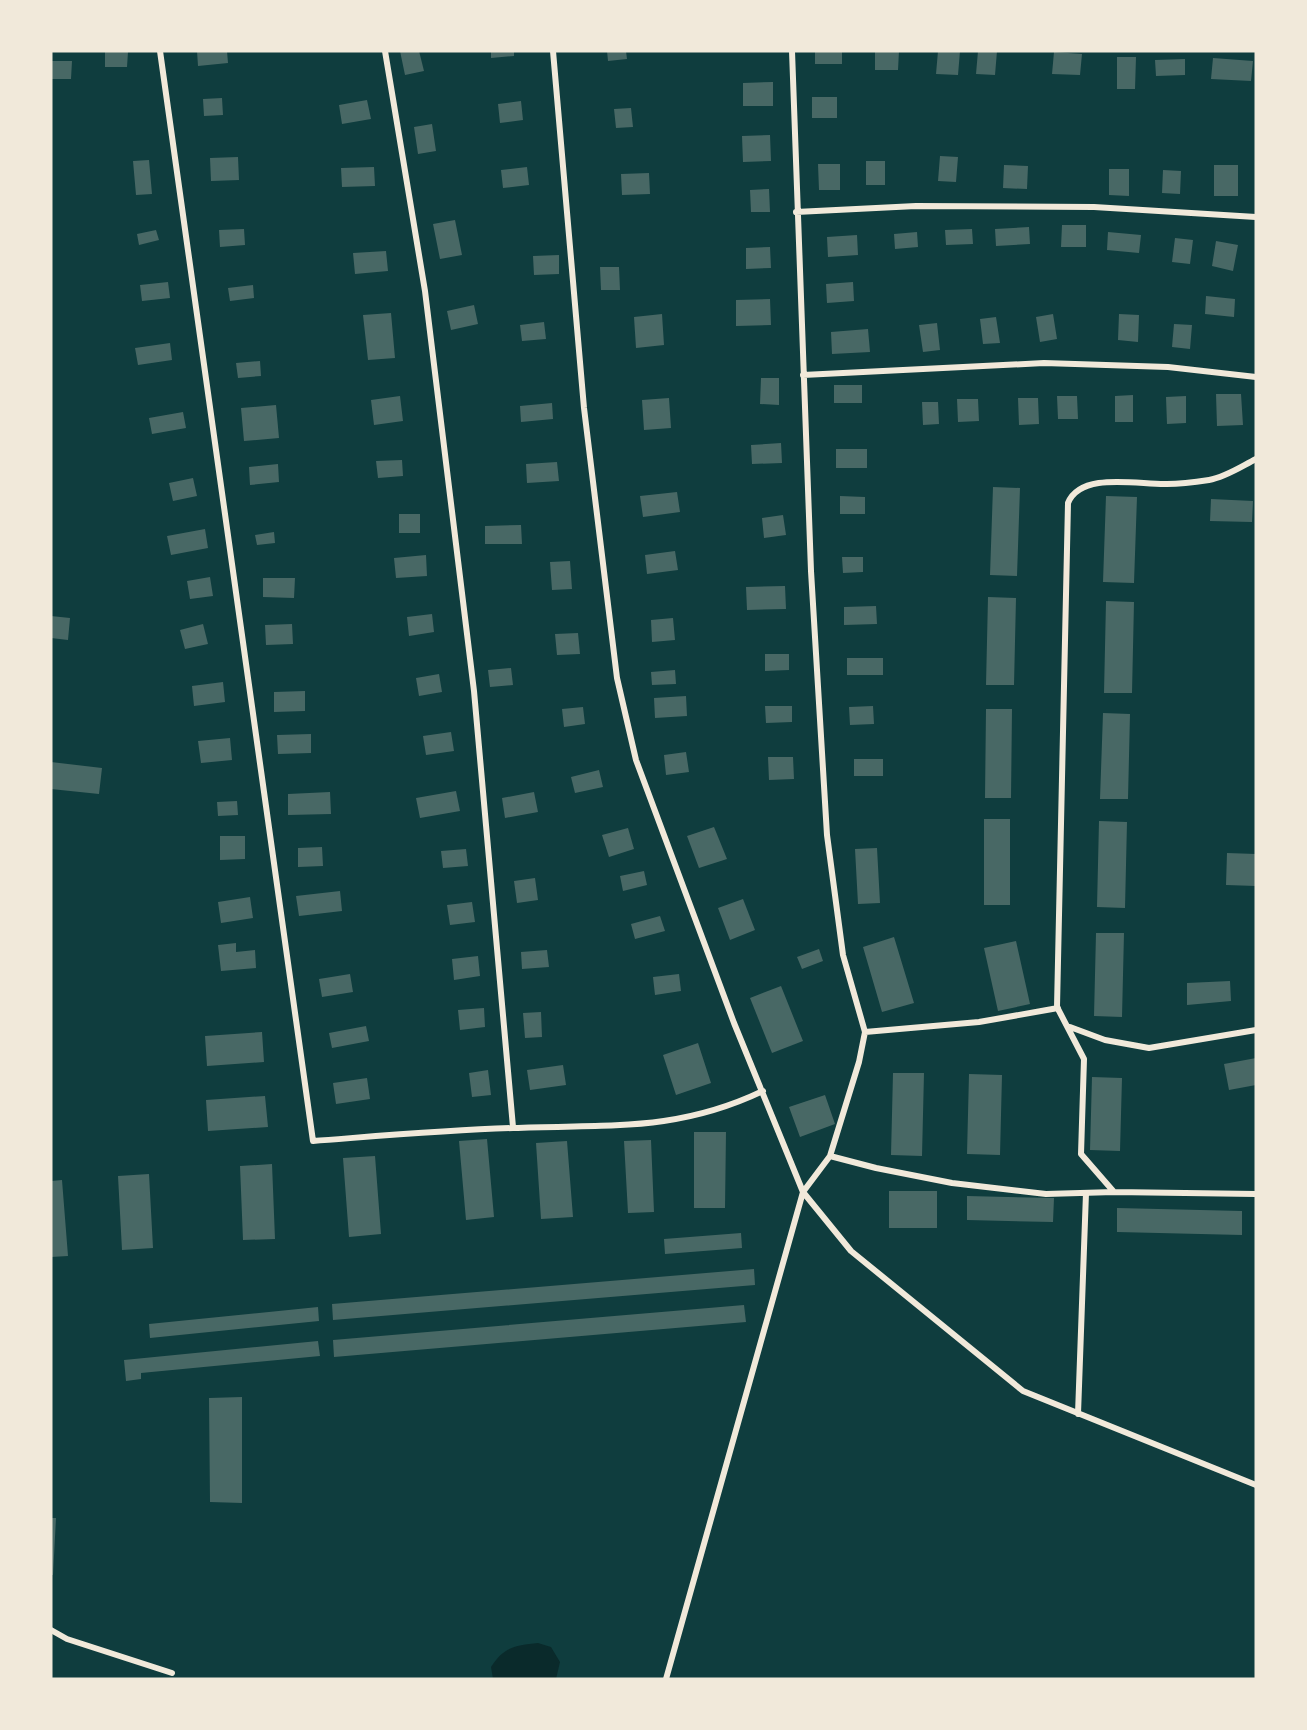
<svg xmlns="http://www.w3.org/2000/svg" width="1307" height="1730" viewBox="0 0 1307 1730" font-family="'Crimson Pro',serif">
  <rect width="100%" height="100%" fill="#0f3d3e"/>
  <path fill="#0a2a2b" d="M538,1643L551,1647L560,1662L556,1679H493L491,1667C503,1648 515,1645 538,1643Z"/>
  <path fill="#486865" d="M197,51H227L228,63L198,66Z
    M400,51H419L424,71L405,75Z
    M491,51H514V56L491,58Z
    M607,51H626L627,59L608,61Z
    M815,51H842V64H815Z
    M875,51H899L898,70H875Z
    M938,51H960L958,75L936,74Z
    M978,51H997L995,75L976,74Z
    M105,52H128L127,67H105Z
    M1054,52L1082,54L1080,75L1052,74Z
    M1117,57H1136L1135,89H1117Z
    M1213,58L1253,61L1251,81L1211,79Z
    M1185,59V75L1156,76L1155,60Z
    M51,61H72L71,79H51Z
    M773,82V106H743V83Z
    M812,97H837V118H812Z
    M222,98L223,115L204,116L203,99Z
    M367,100L371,119L342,124L339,105Z
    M521,101L523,120L500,123L498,104Z
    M631,108L633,127L616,128L614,109Z
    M432,124L436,151L418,154L414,127Z
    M770,135L771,161L743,162L742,136Z
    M940,156L958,157L956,182L938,181Z
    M238,157L239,180L211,181L210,158Z
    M149,160L152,194L136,195L133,161Z
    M866,161H885V185H866Z
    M818,164H840V190H819Z
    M1004,165L1028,166L1027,189L1003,188Z
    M1214,165H1238V196H1214Z
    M374,167L375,186L342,187L341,168Z
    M527,167L529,185L503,188L501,170Z
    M1109,169H1129V196L1109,195Z
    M1163,170L1181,171L1180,194L1162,193Z
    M649,173L650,194L622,195L621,174Z
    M769,189L770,212H751L750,190Z
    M455,220L462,255L440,259L433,224Z
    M1062,225H1086V247H1061Z
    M1029,227L1030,244L996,246L995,229Z
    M244,229L245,245L220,247L219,230Z
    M972,229L973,244L946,245L945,230Z
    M156,230L159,240L139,245L137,234Z
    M917,232L918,247L895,249L894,234Z
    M1108,232L1141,235L1139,253L1107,250Z
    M857,235L858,255L828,257L827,237Z
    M1175,238L1193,240L1190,264L1172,262Z
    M1216,241L1238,245L1233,271L1212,266Z
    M770,247L771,268L746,269V248Z
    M386,251L388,271L355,274L353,253Z
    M559,255V274L534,275L533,256Z
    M600,267H619L620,290H601Z
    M168,282L170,298L142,301L140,285Z
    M853,282L854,301L827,303L826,284Z
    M253,285L254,298L230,301L228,288Z
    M1206,296L1235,299L1234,317L1205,314Z
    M770,299L771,325L736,326V300Z
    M474,305L478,324L451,330L447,311Z
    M391,313L395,358L368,360L363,315Z
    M662,314L664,345L636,348L634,317Z
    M1053,314L1057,339L1040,342L1036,317Z
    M1119,314L1139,315L1138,342L1118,340Z
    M996,317L1000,343L983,344L980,319Z
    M544,322L546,339L522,341L520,325Z
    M937,323L940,350L923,352L919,325Z
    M1174,324L1192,325L1190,349L1172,347Z
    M868,329L870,352L832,354L831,332Z
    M170,343L172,360L138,365L135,348Z
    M260,361L261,376L238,378L236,363Z
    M761,378H779V405L760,404Z
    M834,385H862V403H834Z
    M1216,394H1241L1243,425L1217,426Z
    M1133,395V422H1115V396Z
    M400,396L403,421L374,425L371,400Z
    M1057,396H1077L1078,419H1058Z
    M1186,396V423L1167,424L1166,397Z
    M669,398L671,428L644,430L642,400Z
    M1018,398H1038L1039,424L1019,425Z
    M957,399H978L979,421L958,422Z
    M922,402H938L939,424L923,425Z
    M552,403L553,419L521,422L520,406Z
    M276,405L279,438L244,441L241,408Z
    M183,412L186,428L152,434L149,418Z
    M781,443L782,463L752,464L751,445Z
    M836,449H867V468H836Z
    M402,460L403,476L378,478L376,461Z
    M557,462L559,481L527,483L526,464Z
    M278,464L279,482L250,485L249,467Z
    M193,478L197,496L173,501L169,483Z
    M993,487L1020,488L1017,576L990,575Z
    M677,492L680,512L643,517L640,496Z
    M840,496L865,497V514H840Z
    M1106,496L1137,497L1134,583L1103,582Z
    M1211,499L1253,501L1252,522L1210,521Z
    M399,514H420V533H399Z
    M783,515L786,535L764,538L762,518Z
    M521,525L522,544H485V526Z
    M205,529L208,548L171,555L167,536Z
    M274,532L275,543L257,545L255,535Z
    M675,551L678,570L647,574L645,555Z
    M426,555L427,576L396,578L394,558Z
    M842,557H863V572L843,573Z
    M570,561L572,589L552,590L550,562Z
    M210,577L213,596L190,599L187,581Z
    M263,578H295L294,598L263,597Z
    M785,586L786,609L747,610L746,587Z
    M988,597L1016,598L1014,685H986Z
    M1106,601L1134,602L1132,693H1104Z
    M876,606L877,624L844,625V607Z
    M432,614L434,632L409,636L407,617Z
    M51,616L70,618L68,640L51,638Z
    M673,618L675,640L652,642L651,620Z
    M203,624L208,644L185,649L180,630Z
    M292,624L293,644L266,645L265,625Z
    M578,633L580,654L557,655L555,634Z
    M765,654H789V670L765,671Z
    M847,658H883V675H847Z
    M511,668L513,685L490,687L488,670Z
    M675,670L676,684L652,685L651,672Z
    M439,674L442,692L419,696L416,678Z
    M223,682L225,702L194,706L192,686Z
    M305,691V711L274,712V692Z
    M686,696L687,716L655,718L654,698Z
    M765,706H792V722L766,723Z
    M873,706L874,724L850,725L849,707Z
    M583,707L585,724L564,727L562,709Z
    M986,709H1012L1011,798H985Z
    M1103,713L1130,714L1128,799H1100Z
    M451,732L454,751L426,755L423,736Z
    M311,734V753L278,754L277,735Z
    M230,738L232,760L201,763L198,741Z
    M686,752L689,772L666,775L664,755Z
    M768,757H793L794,779L769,780Z
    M854,759H883V776H854Z
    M51,762L102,768L99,794L51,789Z
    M599,770L603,787L575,793L571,777Z
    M456,791L460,811L420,818L416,798Z
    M330,792L331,814L288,815V794Z
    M534,792L538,812L505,818L502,798Z
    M237,801L238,815L218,816L217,802Z
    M984,819H1010V905H984Z
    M1099,821L1127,822L1125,908L1097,907Z
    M714,827L727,859L699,868L687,836Z
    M628,828L634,849L609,857L602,835Z
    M220,836H245V859L220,860Z
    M322,847L323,866L298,867V848Z
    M877,848L880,903L858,904L855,849Z
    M466,849L468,866L443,868L441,851Z
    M1227,853L1256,854V886L1226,885Z
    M644,871L647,885L623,891L620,876Z
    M535,878L538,900L517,903L514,881Z
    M340,891L342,911L299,916L296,896Z
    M250,897L253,918L221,923L218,902Z
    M743,899L755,930L730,940L718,908Z
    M472,902L475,922L450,925L447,905Z
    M660,916L665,931L635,939L631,924Z
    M1096,933H1124L1122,1017L1094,1016Z
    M894,937L914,1003L882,1012L863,947Z
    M1016,941L1030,1004L998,1011L984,948Z
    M236,943V952L255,950L256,968L221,971L218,945Z
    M819,949L823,961L802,969L797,957Z
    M547,950L549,967L522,969L521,952Z
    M478,956L480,976L454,980L452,959Z
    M350,974L353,992L322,997L319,979Z
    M679,974L681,991L655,995L653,977Z
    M1230,981L1231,1001L1187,1005V983Z
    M781,986L803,1041L772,1053L750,998Z
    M484,1008L485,1027L460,1030L458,1010Z
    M541,1012L542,1037L525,1038L523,1013Z
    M366,1026L369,1041L332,1048L329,1033Z
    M262,1032L264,1062L207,1066L205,1036Z
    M698,1043L711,1083L676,1095L663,1055Z
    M1256,1058V1085L1229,1090L1224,1064Z
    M563,1065L566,1085L530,1090L527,1070Z
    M488,1070L491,1095L472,1097L469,1073Z
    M893,1073H924L922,1156L891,1155Z
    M969,1074L1002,1075L1000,1155L967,1154Z
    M1092,1077L1122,1078L1120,1151L1090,1150Z
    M367,1078L370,1099L336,1104L333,1083Z
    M825,1095L835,1124L800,1137L789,1107Z
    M265,1096L268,1127L208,1131L206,1100Z
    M694,1132H726L725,1208H694Z
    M487,1139L494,1217L466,1220L459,1141Z
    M651,1140L654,1212L628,1213L624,1141Z
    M567,1141L573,1217L541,1219L536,1143Z
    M375,1156L381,1234L349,1237L343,1158Z
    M272,1164L275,1239L243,1240L240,1166Z
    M149,1174L153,1248L122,1250L118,1176Z
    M62,1180L68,1256L51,1257V1181Z
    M889,1191H937V1228H889Z
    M967,1196L1054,1198L1053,1222L967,1220Z
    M1117,1208L1242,1211V1235L1117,1232Z
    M741,1233L742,1248L665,1254L664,1239Z
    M754,1269L755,1285L333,1320L332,1304Z
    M744,1305L746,1322L334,1357L333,1340Z
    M318,1307L319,1321L150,1338L149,1324Z
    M318,1341L320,1356L141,1373V1379L126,1381L124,1360Z
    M242,1397V1503L210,1502L209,1398Z
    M51,1518H56L53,1575H51Z"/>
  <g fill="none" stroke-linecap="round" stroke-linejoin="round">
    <path stroke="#f1e9da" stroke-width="6" d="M160,51L313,1141C379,1136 446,1130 513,1128C606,1124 675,1133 763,1091
      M385,51L425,291L474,691L513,1127
      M553,51L584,408L617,678L636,760L734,1023L803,1192L851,1251L1023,1391L1256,1485
      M796,212L916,206L1094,207L1256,217
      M803,375L1044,363L1168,367L1256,377
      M1070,1027L1105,1040L1149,1048L1256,1030
      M865,1032L979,1022L1058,1008
      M830,1156L876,1168L952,1183L1046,1194L1114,1192L1256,1194
      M1114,1192L1081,1154L1084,1059L1057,1007L1068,503C1081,471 1139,485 1167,484C1181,484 1196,482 1209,480C1226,477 1242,466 1256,459
      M1078,1414L1086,1193
      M51,1630L67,1639L172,1673
      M666,1679L803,1192L830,1156L859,1062L865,1032L843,955L827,835L811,571L792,51"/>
  </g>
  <rect width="1307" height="1730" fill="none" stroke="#f1e9da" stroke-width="105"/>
</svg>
